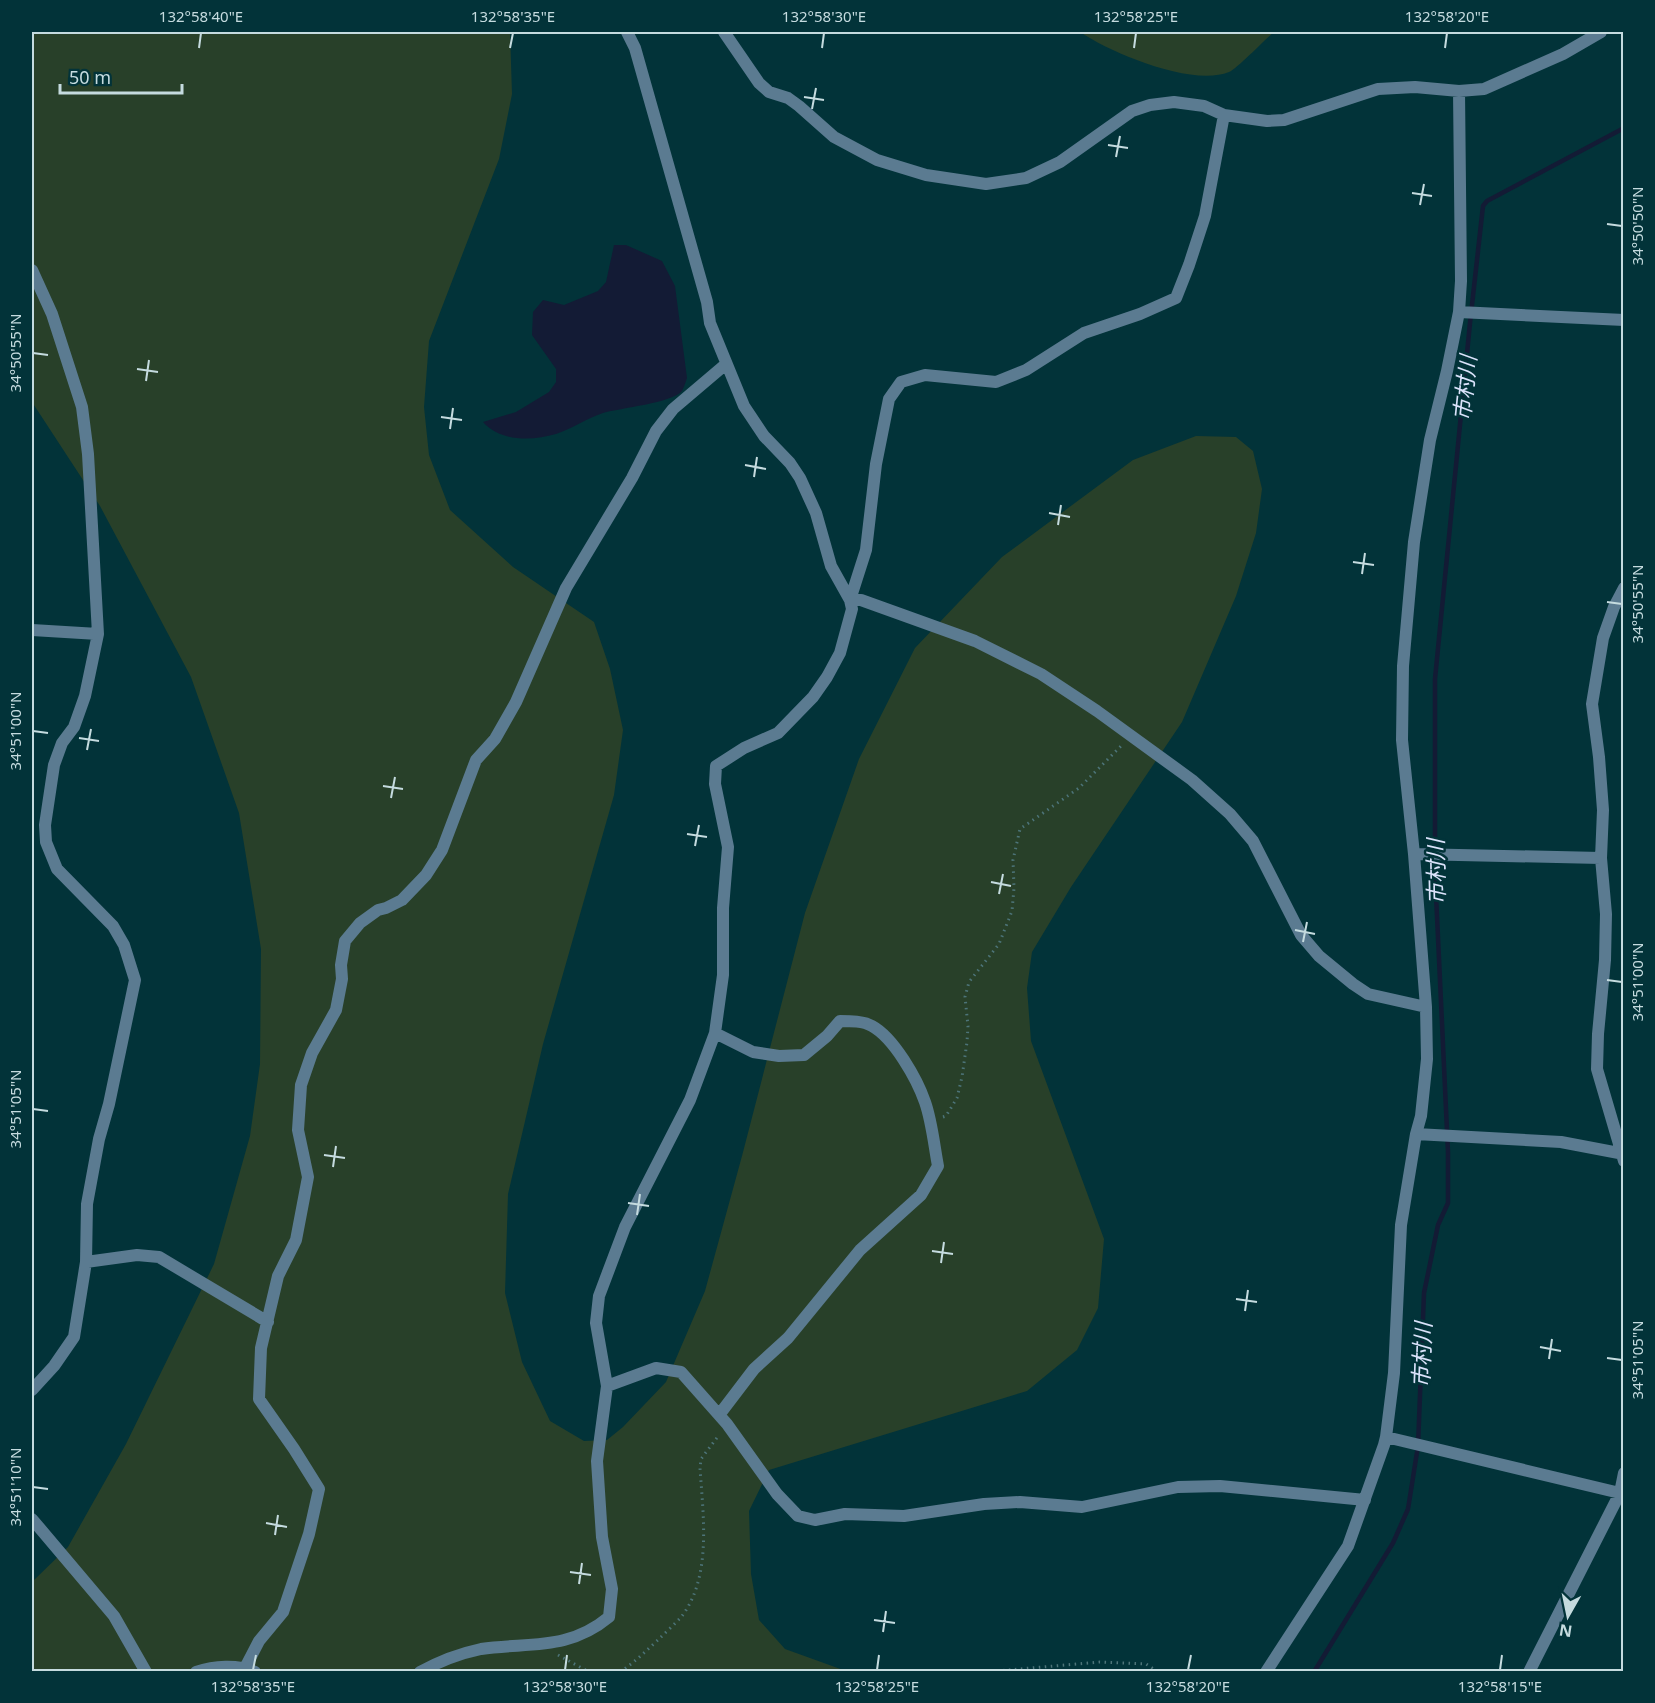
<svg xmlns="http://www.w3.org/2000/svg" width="1655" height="1703" viewBox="0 0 1655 1703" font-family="'Noto Sans','Noto Sans JP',sans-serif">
  <rect width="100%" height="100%" fill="#023339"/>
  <path fill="#284029" d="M32,32H510L512,94L499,159L429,341L424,407L429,455L450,510L513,567L594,622L610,669L623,730L614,795L543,1044L508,1194L505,1293L522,1362L550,1421L584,1441L607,1440L623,1427L666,1382L705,1291L742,1156L805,913L859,759L915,648L1002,557L1133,460L1196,436L1236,437L1253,451L1262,489L1256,533L1236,596L1182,722L1071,887L1032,952L1027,988L1031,1041L1104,1239L1098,1308L1077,1350L1027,1391L769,1470L749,1511L751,1574L759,1620L785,1649L846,1671L32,1672V1582L68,1547L126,1444L214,1264L250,1136L260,1064L261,949L239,813L191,677L100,506L32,402Z
    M1080,32H1274C1264,40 1238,68 1229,72C1192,87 1111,53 1080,32Z"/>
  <path fill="#131b35" d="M614,245H626L662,261L675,286L687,378C686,381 684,387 682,391C672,403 620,408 603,413C587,418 572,429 556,434C532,441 501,442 483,422L516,412L549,392L556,382V369L532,335L533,312L543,300L564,305L598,291L606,282Z"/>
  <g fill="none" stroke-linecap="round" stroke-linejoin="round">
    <path stroke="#131b35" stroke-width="4.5" d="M1314,1672L1393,1543L1408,1509L1418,1446L1424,1293L1438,1225L1448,1203V1152L1435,873V679L1470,323L1483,206L1487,201L1624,128"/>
    <path stroke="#4d7479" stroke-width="3" stroke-dasharray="1.5 4.5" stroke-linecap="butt" d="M943,1117L946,1116L957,1098L962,1077L967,1042L968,1026L965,997L969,982L999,944L1012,911L1014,888L1013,860L1020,829L1079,788L1121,746
      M558,1655L589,1672
      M620,1672C635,1662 646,1651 659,1639C666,1632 675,1624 682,1616C712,1576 703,1515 700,1468L701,1459L719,1435
      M985,1672L1100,1662L1146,1664L1158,1672"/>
    <path stroke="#5b7b91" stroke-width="12" d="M724,32L759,83L769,92L788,98L799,106L834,137L877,160L926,175L986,184L1026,178L1060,162L1132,111L1150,105L1174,102L1204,106L1224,115L1267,121L1284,120L1378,89L1415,87L1459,91L1484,89L1563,54L1601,32
      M32,270L52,314L82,407L88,454L98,634L85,696L74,727L62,743L54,765L45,825L46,842L57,869L113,926L124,945L135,980L109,1104L99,1139L87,1204L86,1262L74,1337L54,1366L32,1390
      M1459,312L1624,320
      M1624,588L1614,607L1603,638L1592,704L1599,757L1603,810L1601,858L1606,914L1605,960L1598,1034L1597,1069L1624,1161
      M850,600H861L975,641L1041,674L1097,711L1192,780L1230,814L1253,841L1301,935L1319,956L1353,984L1368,994L1426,1007
      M850,600L866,550L876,464L889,399L901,382L925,375L996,382L1026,370L1084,333L1140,314L1176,298L1189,265L1205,216L1224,115
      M32,630L98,634
      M1414,854L1601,858
      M715,1033L753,1052L779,1056L804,1055L827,1036L840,1021C851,1021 863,1021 872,1026C894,1038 917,1079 925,1102C932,1122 934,1145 938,1166L921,1195L860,1250L788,1338L754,1369L719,1415
      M1416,1134L1561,1142L1624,1154
      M86,1262L137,1255L159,1257L268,1322
      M607,1386L656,1368L681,1372L727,1424L777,1494L798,1516L815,1520L845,1514L904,1516L984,1504L1020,1502L1082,1507L1178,1487L1220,1486L1365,1500
      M1386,1437L1624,1494
      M32,1519L114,1616L146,1672
      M245,1668L259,1641L283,1612L309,1534L319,1489L294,1449L259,1399L261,1348L278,1276L296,1240L308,1177L298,1130L301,1085L312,1053L336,1010L342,979L341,965L345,941L360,923L378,910L386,908L402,900L426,875L442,850L476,760L495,739L516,702L566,588L632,478L656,431L673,409L726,364
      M196,1672C214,1666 237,1664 255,1672
      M420,1672C438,1662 462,1653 481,1649C529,1642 568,1651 609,1617L612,1589L602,1537L597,1461L607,1386L596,1323L599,1296L625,1227L690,1100L715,1033L723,975V908L728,847L715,784L716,766L744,748L778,733L813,697L827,677L840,653L852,609L850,600L831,566L816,513L800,478L790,463L764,436L744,406L710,323L707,302L635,48L627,32
      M1266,1672L1348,1546L1384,1445L1386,1437L1394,1373L1401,1225L1416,1134L1421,1116L1427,1059L1426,1007L1414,854L1402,740L1403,666L1414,542L1430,440L1447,371L1459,312L1461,281L1459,91
      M1529,1672L1620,1493L1624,1473"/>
  </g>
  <path fill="none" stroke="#c5dbdf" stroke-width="2" d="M199,48L201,33M510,48L513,33M822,48L824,33M1134,48L1136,33M1445,48L1447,33M804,97L824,100M812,109L816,88M1108,145L1128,148M1116,157L1120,136M1412,193L1432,196M1420,205L1424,184M1607,224L1622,226M33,353L48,355M137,369L158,372M146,381L149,360M441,417L462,420M450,429L453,408M745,465L766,469M754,477L757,457M1049,513L1070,517M1058,525L1061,505M1353,562L1374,565M1362,574L1365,553M1607,602L1622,604M33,731L48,733M79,738L99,741M87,750L91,729M383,786L403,789M391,798L395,777M687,834L707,837M695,846L699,825M991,882L1011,886M999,894L1003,874M1295,930L1315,934M1303,942L1307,922M1607,980L1622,982M33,1109L48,1111M324,1155L345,1158M333,1167L336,1146M628,1203L649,1206M637,1215L640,1194M932,1251L953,1254M941,1263L944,1242M1236,1299L1257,1302M1245,1311L1248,1290M1540,1347L1561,1351M1607,1358L1622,1360M1549,1359L1552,1339M33,1487L48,1489M266,1523L287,1527M275,1535L278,1515M570,1572L591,1575M579,1584L582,1563M874,1620L895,1623M883,1632L886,1611M253,1670L256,1655M565,1670L567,1655M877,1670L879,1655M1188,1670L1191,1655M1500,1670L1502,1655"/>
  <g text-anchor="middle" stroke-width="5" stroke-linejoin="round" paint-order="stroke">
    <g font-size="22" font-style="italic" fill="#dbe3fb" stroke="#023339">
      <text transform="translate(1465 388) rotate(-84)" y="8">市村川</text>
      <text transform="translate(1436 872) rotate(-91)" y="8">市村川</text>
      <text transform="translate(1422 1355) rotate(-88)" y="8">市村川</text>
    </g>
  </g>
  <rect width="1655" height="1703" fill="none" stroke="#023339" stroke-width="66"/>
  <g transform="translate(1568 1616) rotate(189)" stroke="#023339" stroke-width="4.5" paint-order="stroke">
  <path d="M0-4.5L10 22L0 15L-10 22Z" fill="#c5dbdf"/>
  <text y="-9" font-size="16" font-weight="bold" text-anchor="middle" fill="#c5dbdf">N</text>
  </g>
  <path d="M60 84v9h122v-9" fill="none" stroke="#c5dbdf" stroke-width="3"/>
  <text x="69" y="84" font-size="18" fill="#c5dbdf" stroke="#023339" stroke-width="4.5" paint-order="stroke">50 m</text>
  <rect x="33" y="33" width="1589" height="1637" fill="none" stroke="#c5dbdf" stroke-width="2"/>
  <g font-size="15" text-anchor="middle" fill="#c5dbdf">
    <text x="201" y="22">132°58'40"E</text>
    <text x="513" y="22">132°58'35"E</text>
    <text x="824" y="22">132°58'30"E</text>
    <text x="1136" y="22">132°58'25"E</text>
    <text x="1447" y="22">132°58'20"E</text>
    <text transform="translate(1638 226) rotate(-90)" y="5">34°50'50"N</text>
    <text transform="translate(16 353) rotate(-90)" y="5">34°50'55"N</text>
    <text transform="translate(1638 604) rotate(-90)" y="5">34°50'55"N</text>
    <text transform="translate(16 731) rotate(-90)" y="5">34°51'00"N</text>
    <text transform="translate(1638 982) rotate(-90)" y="5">34°51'00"N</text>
    <text transform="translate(16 1109) rotate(-90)" y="5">34°51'05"N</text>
    <text transform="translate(1638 1360) rotate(-90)" y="5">34°51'05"N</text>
    <text transform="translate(16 1487) rotate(-90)" y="5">34°51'10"N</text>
    <text x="253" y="1692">132°58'35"E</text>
    <text x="565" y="1692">132°58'30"E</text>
    <text x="877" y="1692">132°58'25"E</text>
    <text x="1188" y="1692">132°58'20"E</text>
    <text x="1500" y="1692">132°58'15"E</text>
  </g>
</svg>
